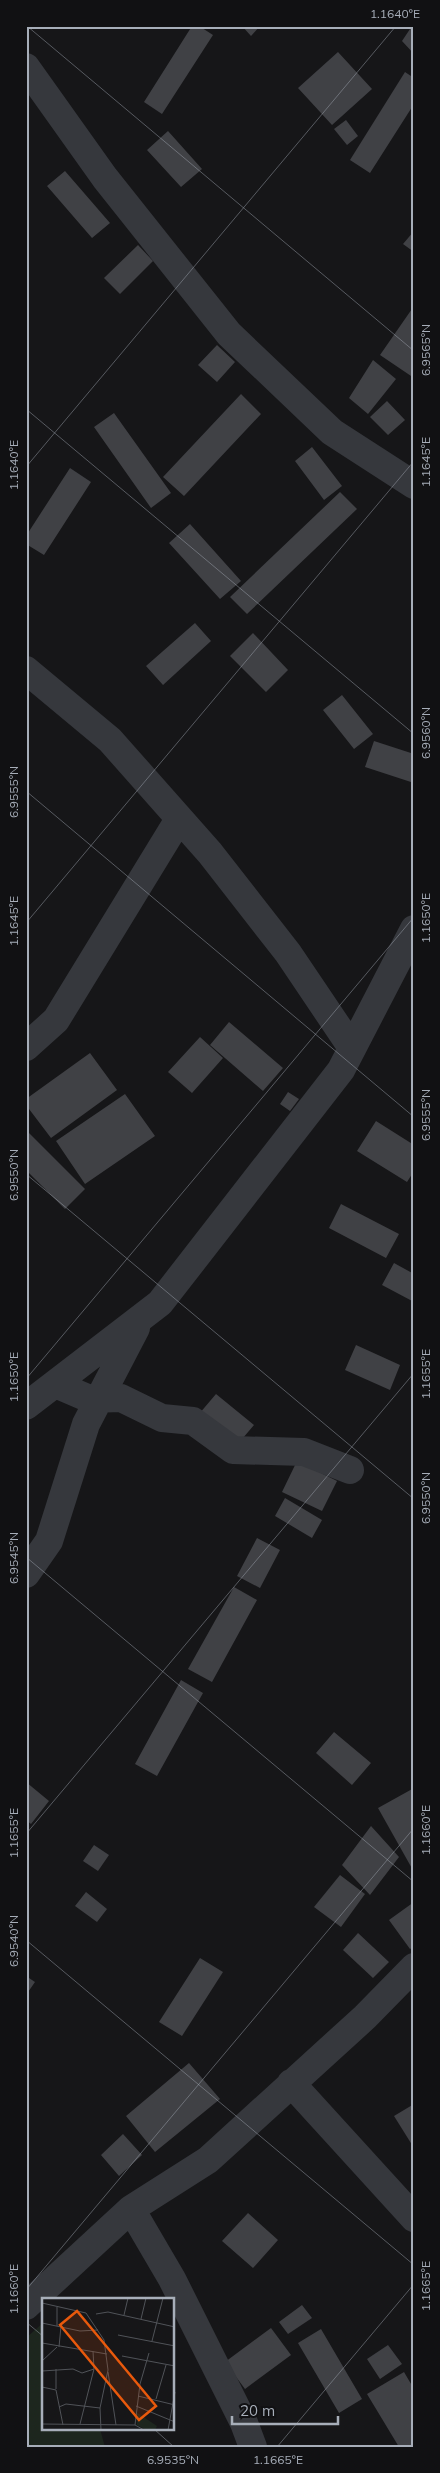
<svg xmlns="http://www.w3.org/2000/svg" width="440" height="2473" viewBox="0 0 440 2473" font-family="Mulish,sans-serif">
  <rect width="100%" height="100%" fill="#161618"/>
  <path fill="#1d261e" d="M44,2322V2429H100L105,2447H26V2338Z"/>
  <path fill="#404145" d="M192,26H199L213,35L162,114L144,102Z
    M242,26H260L251,36Z
    M412,26H414V54L402,41Z
    M338,52L372,89L332,125L298,88Z
    M405,72L414,78V104L370,173L350,160Z
    M346,120L358,136L347,145L334,129Z
    M168,131L202,169L181,187L147,150Z
    M65,171L110,223L92,238L47,186Z
    M414,231V252L403,244Z
    M138,245L153,261L120,294L104,278Z
    M414,306V378L380,355Z
    M217,345L235,362L217,382L198,365Z
    M373,360L396,379L368,414L349,398Z
    M241,394L261,414L184,496L163,477Z
    M387,401L405,420L388,435L370,417Z
    M114,413L171,493L151,508L94,427Z
    M312,447L342,486L324,500L295,461Z
    M70,468L91,482L44,555L26,544V536Z
    M340,492L357,509L247,614L230,597Z
    M190,524L241,581L220,599L169,543Z
    M195,623L211,641L163,685L146,666Z
    M253,633L288,670L266,692L230,656Z
    M342,695L373,734L354,749L323,710Z
    M374,741L414,754V783L365,767Z
    M229,1022L283,1068L263,1091L210,1045Z
    M200,1037L223,1058L192,1093L168,1072Z
    M90,1053L117,1090L51,1138L26,1105V1099Z
    M288,1092L299,1099L290,1111L280,1104Z
    M125,1094L155,1136L85,1184L56,1141Z
    M376,1121L414,1145V1171L407,1182L357,1151Z
    M26,1130L85,1189L65,1209L26,1170Z
    M341,1204L399,1234L386,1258L329,1228Z
    M394,1263L414,1274V1302L382,1285Z
    M356,1345L400,1365L390,1390L345,1370Z
    M216,1394L254,1425L237,1445L199,1414Z
    M297,1461L337,1481L322,1511L282,1492Z
    M285,1498L322,1520L312,1538L275,1516Z
    M257,1538L280,1550L260,1588L237,1576Z
    M234,1587L257,1600L212,1682L188,1669Z
    M181,1680L203,1693L157,1776L135,1764Z
    M334,1732L371,1763L352,1785L316,1753Z
    M26,1782L49,1801L31,1824L26,1820Z
    M414,1788V1872L378,1808Z
    M371,1826L399,1857L370,1895L342,1865Z
    M94,1845L109,1855L98,1871L83,1861Z
    M340,1875L365,1894L341,1927L314,1907Z
    M86,1892L107,1909L97,1922L75,1906Z
    M414,1902V1947L410,1949L389,1920Z
    M358,1933L389,1962L373,1978L343,1950Z
    M200,1958L223,1972L182,2036L159,2022Z
    M26,1976L35,1982L26,1995Z
    M189,2063L220,2099L155,2152L126,2116Z
    M414,2104V2148L394,2116Z
    M123,2134L142,2155L119,2176L101,2155Z
    M248,2213L278,2240L253,2268L222,2241Z
    M302,2305L312,2318L288,2334L279,2322Z
    M271,2328L291,2355L245,2389L225,2362Z
    M321,2329L362,2399L339,2413L298,2343Z
    M388,2345L402,2364L380,2379L367,2359Z
    M404,2372L414,2389V2447H399L367,2394Z"/>
  <g fill="none" stroke-linecap="round" stroke-linejoin="round">
    <path stroke="#36383d" stroke-width="28" d="M26,67L105,178L229,334L332,432L414,485
      M26,670L110,740L210,853L288,953L352,1048
      M26,1047L56,1020L179,819
      M55,1384L90,1399L121,1398L162,1418L193,1421L233,1450L304,1452L350,1470
      M26,1406L160,1303L341,1070L414,929
      M26,1574L49,1541L86,1424L136,1328
      M291,2083L414,2218
      M131,2209L172,2279L244,2423L253,2447
      M26,2306L131,2209L208,2160L365,2017L414,1967"/>
  </g>
  <path fill="none" stroke="#a7aeb9" stroke-width="1" stroke-opacity="0.45" d="M27,26L414,351M26,409L414,734M26,467L396,26M26,791L414,1117M26,923L414,461M26,1174L414,1499M26,1379L414,917M26,1557L414,1882M26,1834L414,1373M26,1940L414,2265M26,2290L414,1828M26,2322L44,2337M154,2429L174,2447M277,2447L414,2284"/>
  <g transform="translate(42 2298)">
    <rect width="132" height="132" fill="#161618"/>
    <path d="M94,114L115,128L113,132H104L95,127Z" fill="#1d261e"/>
    <path fill="none" stroke="#505358" stroke-width="1" d="M0,5L44,15L62,42L66,72L58,110L59,132M15,9V28M54,16L66,14L133,29M82,17L86,0M99,21L104,0M0,25L38,33L56,32M76,37L133,48M110,43L121,0M0,45L65,56M17,49L19,28M80,58L133,68M0,63L15,49M0,73L31,71L40,75L52,71M66,74L74,127M0,89L14,92L21,127M14,91V71M96,98L133,107M114,101L124,67M94,108L133,124M17,109L24,106L58,110M0,126L93,127L102,132M38,126L52,71L51,53M93,127L98,86L107,55M126,132L133,94"/>
    <path fill="#e8590c" fill-opacity="0.15" stroke="#e8590c" stroke-width="2.5" d="M35,13L114,108L97,122L18,27Z"/>
    <rect width="132" height="132" fill="none" stroke="#a7aeb9" stroke-width="2.5"/>
  </g>
  <rect width="440" height="2473" fill="none" stroke="#111113" stroke-width="55"/>
  <path d="M232 2416v8h106v-8" fill="none" stroke="#a7aeb9" stroke-width="2.5"/>
  <text x="240" y="2416" font-size="15" fill="#a7aeb9" stroke="#111113" stroke-width="4" paint-order="stroke">20 m</text>
  <rect x="28" y="28" width="384" height="2418" fill="none" stroke="#a7aeb9" stroke-width="2"/>
  <g font-size="12" text-anchor="middle" fill="#a7aeb9">
    <text x="395" y="18">1.1640°E</text>
    <text transform="translate(426 350) rotate(-90)" y="4">6.9565°N</text>
    <text transform="translate(426 462) rotate(-90)" y="4">1.1645°E</text>
    <text transform="translate(14 465) rotate(-90)" y="4">1.1640°E</text>
    <text transform="translate(426 733) rotate(-90)" y="4">6.9560°N</text>
    <text transform="translate(14 792) rotate(-90)" y="4">6.9555°N</text>
    <text transform="translate(426 918) rotate(-90)" y="4">1.1650°E</text>
    <text transform="translate(14 921) rotate(-90)" y="4">1.1645°E</text>
    <text transform="translate(426 1115) rotate(-90)" y="4">6.9555°N</text>
    <text transform="translate(14 1175) rotate(-90)" y="4">6.9550°N</text>
    <text transform="translate(426 1374) rotate(-90)" y="4">1.1655°E</text>
    <text transform="translate(14 1377) rotate(-90)" y="4">1.1650°E</text>
    <text transform="translate(426 1498) rotate(-90)" y="4">6.9550°N</text>
    <text transform="translate(14 1558) rotate(-90)" y="4">6.9545°N</text>
    <text transform="translate(426 1830) rotate(-90)" y="4">1.1660°E</text>
    <text transform="translate(14 1833) rotate(-90)" y="4">1.1655°E</text>
    <text transform="translate(14 1941) rotate(-90)" y="4">6.9540°N</text>
    <text transform="translate(426 2286) rotate(-90)" y="4">1.1665°E</text>
    <text transform="translate(14 2289) rotate(-90)" y="4">1.1660°E</text>
    <text x="173" y="2464">6.9535°N</text>
    <text x="278" y="2464">1.1665°E</text>
  </g>
</svg>
